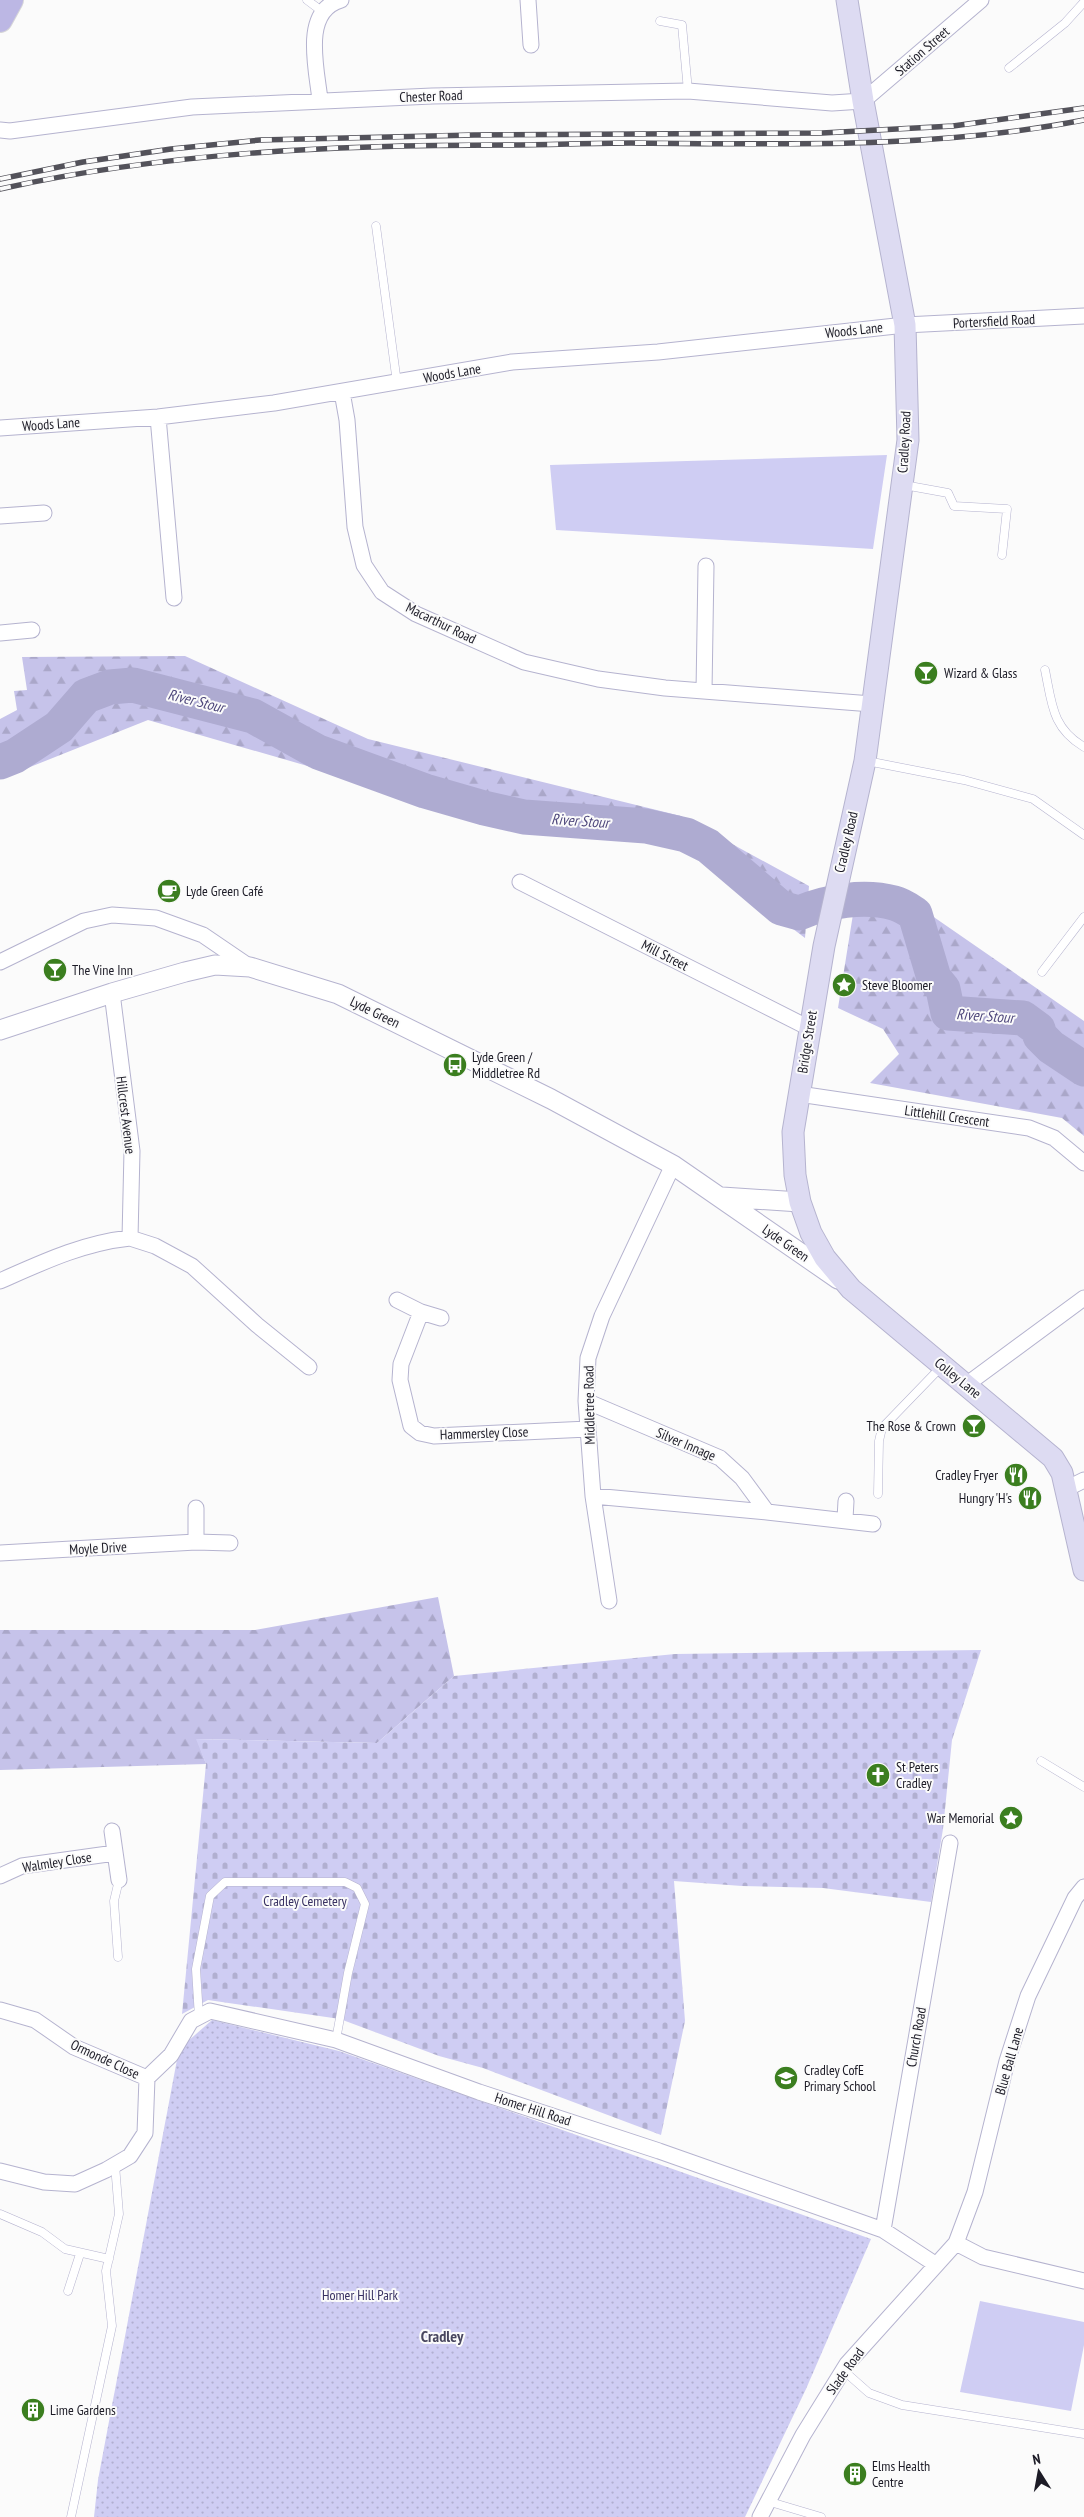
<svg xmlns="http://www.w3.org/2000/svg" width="1084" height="2517" viewBox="0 0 1084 2517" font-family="'PT Sans Narrow',sans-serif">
  <defs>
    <pattern id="forest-firs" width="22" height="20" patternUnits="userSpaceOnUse" patternTransform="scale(1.25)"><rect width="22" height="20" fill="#c6c3ea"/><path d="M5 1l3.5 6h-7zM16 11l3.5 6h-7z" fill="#aaa7c9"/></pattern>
    <pattern id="cemetery-stones" width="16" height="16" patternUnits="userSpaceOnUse" patternTransform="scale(1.25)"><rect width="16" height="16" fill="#cfcdf3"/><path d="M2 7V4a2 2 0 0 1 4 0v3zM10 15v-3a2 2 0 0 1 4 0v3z" fill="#b1afd0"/></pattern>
    <pattern id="park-dots" width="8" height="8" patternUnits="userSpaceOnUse" patternTransform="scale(1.25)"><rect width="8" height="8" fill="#cfcdf3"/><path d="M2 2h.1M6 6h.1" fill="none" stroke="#b1afd0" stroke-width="1.8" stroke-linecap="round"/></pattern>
  </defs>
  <rect width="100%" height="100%" fill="#fbfbfb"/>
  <path fill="#cfcdf3" d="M887,455L873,549L556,530L550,465Z
    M980,2301L1084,2322V2345L1071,2411L960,2392Z"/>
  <path fill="url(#forest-firs)" d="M185,656L368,739L681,816L809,886L805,938L677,841L553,831L481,816L148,720L0,779V719L17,710L14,691L27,690L22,657Z
    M858,883L899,893L1084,1021V1136L1062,1118L870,1083L899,1054L883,1029L838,1008Z
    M438,1597L454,1676L377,1743L197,1739L206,1764L0,1770V1630H255Z"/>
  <path fill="url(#cemetery-stones)" d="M981,1650L952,1740L943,1829L931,1902L823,1888L742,1886L674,1881L685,2021L661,2135L483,2068L439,2056L340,2019L208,2000L182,2014L206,1764L196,1739L377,1743L454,1676L675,1654Z"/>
  <path fill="url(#park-dots)" d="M212,2020L339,2051L871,2239L806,2389L745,2517H94L98,2480L179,2049Z"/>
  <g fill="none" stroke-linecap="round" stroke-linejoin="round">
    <path stroke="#aeabd1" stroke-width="35" d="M0,762L15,756L59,727L86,696L110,687L133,685L253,716L318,752L425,791L484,808L524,817L646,826L686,835L708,846L781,908L799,913C827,901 864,895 894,903C902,905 909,910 915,914L934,978L943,989L948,1013L1023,1018L1038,1029L1040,1036L1051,1047L1084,1069"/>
    <g stroke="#b5b3cf" stroke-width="9">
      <path id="service" d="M307,0L323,12
        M660,21L682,25L688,91
        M1009,68L1065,23L1084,2
        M376,226L397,383
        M904,485L948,493L954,506L1007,509L1002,555
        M1045,670C1052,704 1052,728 1084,747
        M867,761L964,780L1033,799L1084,835
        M1042,972L1084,917
        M878,1494L879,1441L882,1428L941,1367
        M1041,1761L1084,1787
        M118,1957L114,1901L119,1880
        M199,2017L196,1969L210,1896L225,1882H345L357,1888L365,1904L348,1973L336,2040
        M0,2214L42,2232L65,2249L109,2259
        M68,2291L80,2254
        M843,2370L869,2393L902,2405L1084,2434
        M767,2501L821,2517
        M71,2517L112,2326L106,2271L119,2214L115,2165"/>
    </g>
    <g stroke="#b5b3cf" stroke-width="17">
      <path id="minor" d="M528,0L531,45
        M320,100C317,70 301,11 341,0
        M0,130L10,131L192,107L432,96L688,91L832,103L863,101L981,0
        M342,392L347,420L355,527L364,565L382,592L416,614L524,662L598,679L665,688L872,704
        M158,417L174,598
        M0,428L158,417L274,403L512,362L658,352L905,325L1084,316
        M0,516L44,513
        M0,633L32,630
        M704,691L706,566
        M520,882L809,1028
        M0,962L84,921L112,915L156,918L203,935L250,967
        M112,993L132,1151L130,1238L155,1246L192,1266L257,1325L309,1367
        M799,1094L1029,1128L1054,1138L1084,1163
        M0,1281C43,1262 83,1243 130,1238
        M397,1300L421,1312L401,1364L400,1380L411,1426L420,1433L434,1436L588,1429
        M421,1312L441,1318
        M966,1385L1084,1298
        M586,1401L720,1458L742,1478L767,1512L873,1524
        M1066,1489L1084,1480
        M593,1496L767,1512
        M196,1508V1542
        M845,1519L846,1501
        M0,1553L196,1542L230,1543
        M609,1601L593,1496L586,1401L588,1358L602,1316L673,1165
        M112,1831L119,1880
        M0,1876L22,1866L115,1853
        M0,2010L35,2020L74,2047L147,2078
        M147,2078L171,2055L191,2021L210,2011L336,2040L479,2092L659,2151L883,2230L935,2264
        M0,2171L44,2182L75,2184L106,2170L130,2156L145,2133L147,2078
        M883,2230L950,1843
        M956,2243L983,2257L1084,2281
        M760,2517L803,2435L847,2364L956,2243L975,2192L1007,2061L1028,1996L1075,1898L1084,1887"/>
    </g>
    <g stroke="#b5b3cf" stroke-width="21">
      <path id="tertiary" d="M0,1030L112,993L185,972L215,965L250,967L338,994L551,1099L673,1165L838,1279
        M722,1197L800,1202"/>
    </g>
    <g stroke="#b5b3cf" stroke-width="23">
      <path id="secondary" d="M847,0L863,101L905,325L908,440L865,761L824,946L793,1132L795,1175L800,1202L811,1233L825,1258L851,1289L1053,1458L1062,1473L1084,1570"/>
    </g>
    <g stroke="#d6d6d8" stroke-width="26">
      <path id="primary" d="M0,20L11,0"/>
    </g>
    <use href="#service" stroke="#fff" stroke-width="8"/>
    <use href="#minor" stroke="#fff" stroke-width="15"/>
    <use href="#tertiary" stroke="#fff" stroke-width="19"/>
    <use href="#secondary" stroke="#dddbf2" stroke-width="21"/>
    <use href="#primary" stroke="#bcb7e4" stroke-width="24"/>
    <g stroke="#53525a" stroke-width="5.5">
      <path id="rail" d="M0,179L83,162L171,149L260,140L474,135L822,133L953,126L1084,108
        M0,189C167,152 336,145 506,145C548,145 589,143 631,143C782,144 935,149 1084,120"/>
    </g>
    <use href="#rail" stroke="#fbfbfb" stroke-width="4" stroke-dasharray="11" stroke-linecap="butt"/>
  </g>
  <defs>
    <g id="bar-disc" transform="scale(1.25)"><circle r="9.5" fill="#3b7e1f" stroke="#fbfbfb"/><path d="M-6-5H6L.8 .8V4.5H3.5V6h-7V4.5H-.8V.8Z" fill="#fff"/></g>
    <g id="cafe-disc" transform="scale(1.25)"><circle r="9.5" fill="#3b7e1f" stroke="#fbfbfb"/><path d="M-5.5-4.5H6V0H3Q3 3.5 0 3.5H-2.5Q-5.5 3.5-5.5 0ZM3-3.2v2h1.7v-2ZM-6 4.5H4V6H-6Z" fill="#fff"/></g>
    <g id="sight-disc" transform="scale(1.25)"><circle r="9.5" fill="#3b7e1f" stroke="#fbfbfb"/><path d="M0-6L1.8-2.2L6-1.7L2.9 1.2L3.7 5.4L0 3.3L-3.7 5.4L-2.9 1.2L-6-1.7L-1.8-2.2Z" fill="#fff"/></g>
    <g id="bus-disc" transform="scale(1.25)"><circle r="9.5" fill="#3b7e1f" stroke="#fbfbfb"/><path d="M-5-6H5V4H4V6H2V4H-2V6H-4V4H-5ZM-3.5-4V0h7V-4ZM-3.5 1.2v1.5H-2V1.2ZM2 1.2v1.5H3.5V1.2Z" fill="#fff"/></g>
    <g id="restaurant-disc" transform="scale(1.25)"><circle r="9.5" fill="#3b7e1f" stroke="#fbfbfb"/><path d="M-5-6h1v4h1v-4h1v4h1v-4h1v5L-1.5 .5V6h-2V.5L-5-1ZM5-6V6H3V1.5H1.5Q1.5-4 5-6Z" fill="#fff"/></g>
    <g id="church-disc" transform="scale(1.25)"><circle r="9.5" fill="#3b7e1f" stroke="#fbfbfb"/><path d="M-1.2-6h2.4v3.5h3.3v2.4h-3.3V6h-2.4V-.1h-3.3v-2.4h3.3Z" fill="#fff"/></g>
    <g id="school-disc" transform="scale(1.25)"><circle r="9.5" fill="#3b7e1f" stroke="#fbfbfb"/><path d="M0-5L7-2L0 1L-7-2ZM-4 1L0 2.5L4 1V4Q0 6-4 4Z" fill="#fff"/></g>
    <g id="building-disc" transform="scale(1.25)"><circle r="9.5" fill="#3b7e1f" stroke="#fbfbfb"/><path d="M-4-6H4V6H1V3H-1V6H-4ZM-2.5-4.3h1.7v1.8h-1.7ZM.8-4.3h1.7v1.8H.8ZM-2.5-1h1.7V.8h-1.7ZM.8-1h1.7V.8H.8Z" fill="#fff"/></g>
  </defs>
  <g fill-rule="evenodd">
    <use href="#bar-disc" x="926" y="673"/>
    <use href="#cafe-disc" x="169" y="891"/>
    <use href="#bar-disc" x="55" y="970"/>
    <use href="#sight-disc" x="844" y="985"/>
    <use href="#bus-disc" x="455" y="1065"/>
    <use href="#bar-disc" x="974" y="1426"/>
    <use href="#restaurant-disc" x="1016" y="1475"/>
    <use href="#restaurant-disc" x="1030" y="1498"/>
    <use href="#church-disc" x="878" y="1775"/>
    <use href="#sight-disc" x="1011" y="1818"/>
    <use href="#school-disc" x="786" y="2078"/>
    <use href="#building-disc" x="33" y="2410"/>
    <use href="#building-disc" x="855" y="2474"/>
  </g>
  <g text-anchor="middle" stroke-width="4" stroke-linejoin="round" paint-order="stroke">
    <g font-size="14" fill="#1c1b26" stroke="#fbfbfb">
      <text transform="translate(922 51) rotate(-41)" y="5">Station Street</text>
      <text transform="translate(431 96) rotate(-2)" y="5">Chester Road</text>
      <text transform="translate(994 321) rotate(-3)" y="5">Portersfield Road</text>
      <text transform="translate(854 330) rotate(-6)" y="5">Woods Lane</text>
      <text transform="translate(452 373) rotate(-10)" y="5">Woods Lane</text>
      <text transform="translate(51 424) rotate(-4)" y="5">Woods Lane</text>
      <text transform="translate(904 442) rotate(-87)" y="5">Cradley Road</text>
      <text transform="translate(441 623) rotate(26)" y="5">Macarthur Road</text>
      <text transform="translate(846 842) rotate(-77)" y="5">Cradley Road</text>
      <text transform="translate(665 955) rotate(27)" y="5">Mill Street</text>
      <text transform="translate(375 1012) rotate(26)" y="5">Lyde Green</text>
      <text transform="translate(807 1042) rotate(-81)" y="5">Bridge Street</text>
      <text transform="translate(126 1115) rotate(83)" y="5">Hillcrest Avenue</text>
      <text transform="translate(947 1116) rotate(8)" y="5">Littlehill Crescent</text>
      <text transform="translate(786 1243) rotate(35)" y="5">Lyde Green</text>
      <text transform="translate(958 1378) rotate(39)" y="5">Colley Lane</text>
      <text transform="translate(589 1405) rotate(-91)" y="5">Middletree Road</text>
      <text transform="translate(484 1433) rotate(-2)" y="5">Hammersley Close</text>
      <text transform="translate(686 1444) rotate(23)" y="5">Silver Innage</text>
      <text transform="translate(98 1548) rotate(-3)" y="5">Moyle Drive</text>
      <text transform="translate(57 1862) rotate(-9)" y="5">Walmley Close</text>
      <text transform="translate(916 2037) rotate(-80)" y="5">Church Road</text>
      <text transform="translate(105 2059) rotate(25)" y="5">Ormonde Close</text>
      <text transform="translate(1009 2061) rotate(-74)" y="5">Blue Ball Lane</text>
      <text transform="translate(533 2109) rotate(18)" y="5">Homer Hill Road</text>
      <text transform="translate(845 2371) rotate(-54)" y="5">Slade Road</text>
    </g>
    <g font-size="14" fill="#1c1b26" stroke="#fbfbfb" text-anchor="start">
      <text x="944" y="678">Wizard &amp; Glass</text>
      <text x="186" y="896">Lyde Green Café</text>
      <text x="72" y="975">The Vine Inn</text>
      <text x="862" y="990">Steve Bloomer</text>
      <text x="472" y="1062">Lyde Green /<tspan x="472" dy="16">Middletree Rd</tspan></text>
      <text x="956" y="1431" text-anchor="end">The Rose &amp; Crown</text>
      <text x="998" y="1480" text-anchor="end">Cradley Fryer</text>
      <text x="1012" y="1503" text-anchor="end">Hungry 'H's</text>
      <text x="896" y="1772">St Peters<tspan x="896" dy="16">Cradley</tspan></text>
      <text x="994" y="1823" text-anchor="end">War Memorial</text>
      <text x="804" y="2075">Cradley CofE<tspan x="804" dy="16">Primary School</tspan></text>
      <text x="50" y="2415">Lime Gardens</text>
      <text x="872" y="2471">Elms Health<tspan x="872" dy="16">Centre</tspan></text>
    </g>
    <g font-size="14" fill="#383162" stroke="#fbfbfb">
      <text x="305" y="1906">Cradley Cemetery</text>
      <text x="360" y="2300">Homer Hill Park</text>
    </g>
    <g font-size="15" font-style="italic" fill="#4f487c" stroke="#fbfbfb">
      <text transform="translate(196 701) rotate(14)" y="5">River Stour</text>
      <text transform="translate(580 821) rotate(4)" y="5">River Stour</text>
      <text transform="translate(985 1016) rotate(4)" y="5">River Stour</text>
    </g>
    <g font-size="16" font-weight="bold" fill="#49475f" stroke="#fbfbfb">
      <text x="442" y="2342">Cradley</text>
    </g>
  </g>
  <g transform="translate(1039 2472) rotate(349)" stroke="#fbfbfb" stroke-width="4" paint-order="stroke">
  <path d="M0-4L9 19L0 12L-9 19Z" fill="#1c1b26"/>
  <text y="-8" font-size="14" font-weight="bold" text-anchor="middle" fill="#1c1b26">N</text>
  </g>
</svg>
